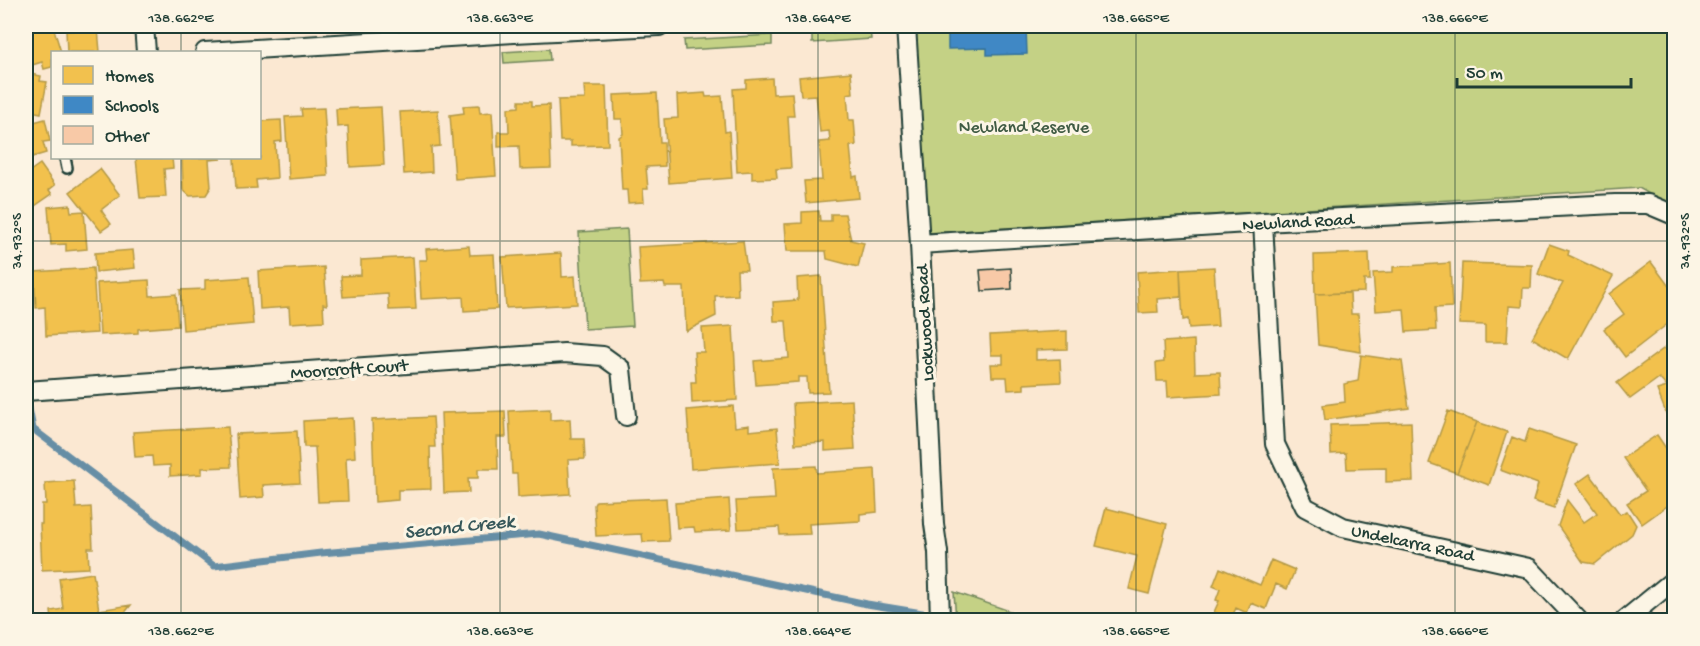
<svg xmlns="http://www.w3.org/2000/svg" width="1700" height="646" viewBox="0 0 1700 646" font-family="'Gochi Hand',sans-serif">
  <rect width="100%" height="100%" fill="#fbe8d2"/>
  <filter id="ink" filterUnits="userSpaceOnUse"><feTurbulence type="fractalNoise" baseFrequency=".0167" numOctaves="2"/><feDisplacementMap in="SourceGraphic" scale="12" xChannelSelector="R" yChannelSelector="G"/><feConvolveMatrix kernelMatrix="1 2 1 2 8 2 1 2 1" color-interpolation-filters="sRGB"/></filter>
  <g filter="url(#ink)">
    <path fill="#c4d185" stroke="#72875c" stroke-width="1.5" d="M914,26H1674V208L1639,188L928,233Z
      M870,30L871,39L812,43V34Z
      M772,35V45L685,50L684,40Z
      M549,49L550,60L504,63L503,52Z
      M627,229L633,326L585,329L579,232Z
      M954,592L1036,620H956Z"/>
    <path fill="#f2c14e" stroke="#b39946" stroke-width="1.5" d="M26,26H53L61,52H52V67L44,69L42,62L29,66L26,52Z
      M98,29L100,52H67L66,31Z
      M851,72L853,93L847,94L849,120H854L856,145L850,146L853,177L857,176L859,198L806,203L804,181L822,180L819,142L830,141L829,131L820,132L816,95L801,96L799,77Z
      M26,73L41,76L40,81L47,82L41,113L26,110Z
      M772,78L773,94L792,93L794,116H788L791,168L776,169L777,178L752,179V171L737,172L733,89L746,88V80Z
      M584,86H606L608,145L571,146V141H560L558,100L585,99Z
      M657,93L660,142H664L665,166L646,167L648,189H643L644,202L628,203L627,190H622L619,137L623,134L622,119H615L614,95Z
      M705,93L706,97L722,96L725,132L729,131L732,178L669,183L664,119L678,118L677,95Z
      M519,101H532V106L549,105L551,168L520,169L519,146L498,147V132H509L508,108L519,107Z
      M479,105L480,113L492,112L496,176L455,179L450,115L464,113L463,106Z
      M381,107L384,165L350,167L348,126L337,127L336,109Z
      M324,108L328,176L289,179L285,117L302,116L301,109Z
      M438,110L440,146L431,147L432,172L404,174L400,112Z
      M45,119L50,141L43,142L46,153L26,159V124Z
      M281,120L282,141L275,142L277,178L256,180L257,188L236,189L234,158H260V121Z
      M136,158H172L173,168L164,169L166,197L140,198Z
      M182,158H221V159L209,160L211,187L206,195L190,196L183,190Z
      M40,164L55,185L49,190L52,194L26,212V174Z
      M100,169L120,195L101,210L111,224L101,231L70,192Z
      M70,205L71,212L84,211L87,249L66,251V244L51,245L48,207Z
      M819,211L820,221H831V214H845L851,240L864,243L858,267L827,259L826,251H787L785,224L802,223V212Z
      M743,241L747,270H737L738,295L715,296L716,316L686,331L684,287H665L664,283L640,284L638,247Z
      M1549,244L1569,251L1568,255L1613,276L1568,359L1532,338L1563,283L1538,274Z
      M469,246L470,255L494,254L497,309L464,311L463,297L421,299L419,260H427L426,249Z
      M133,250L135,268L96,272L95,253Z
      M561,253L562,277L575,276L577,304L506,308L502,257Z
      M1369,253L1370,280H1364V292L1315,294L1314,255Z
      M413,257L416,309L389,310L388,294L343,297L341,276L361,275V260Z
      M1651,262L1674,293V319L1625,357L1604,329L1624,314L1609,294Z
      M1450,263L1452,307L1435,308L1436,330L1406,332L1404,309L1376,311L1373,273L1393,272V267Z
      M1462,263L1532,265L1531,288H1523L1522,307L1509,306L1507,342H1485V325L1459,324Z
      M324,267L327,305L323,304L324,321L290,323L289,307L260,309L258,271Z
      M1214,267L1218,326L1189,328L1188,319L1183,320L1180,269Z
      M93,268L97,333L46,336L45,307L36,308L34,272Z
      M1180,269L1181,297L1157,299L1158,312L1139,313L1137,272Z
      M821,276L829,392L808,393L807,377H798V382L756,385L754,361L789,358L786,321H774L773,302L798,300L797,278Z
      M249,277L253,324L183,330L180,290L205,289V280Z
      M149,280L150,296L176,294L178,326L138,329V333L100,335L97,283Z
      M1350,293L1351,314H1358L1361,352L1318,345L1315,294Z
      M733,326L737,400L692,403L691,382H696L694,352H704L702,328Z
      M1067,331V349L1036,350V360L1060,359L1061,382L1024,384V389L1008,390L1007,377H992L991,364H1003V355H991L990,335Z
      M1194,340L1195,373L1220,372L1221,394L1168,397L1167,381H1157L1156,363L1164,362L1163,342Z
      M1674,341V411L1666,413L1657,390L1667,387L1659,378L1630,399L1617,383Z
      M1361,355L1402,361L1409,408L1325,420L1323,405L1345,402L1344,384L1358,381Z
      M852,400L855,449L825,451V442L795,444L793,403Z
      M733,406L735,427L749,425V431L777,428L780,463L691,469L687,410Z
      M550,409V420L570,419L571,439H584L585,459L568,460L570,494L518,497L517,474H512L509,411Z
      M505,411L506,437H497L498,469H478V478H468L469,492L444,493L441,413Z
      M1448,411L1477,422L1457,473L1429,463Z
      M433,417L435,447H430L431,489L398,490V500L375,502L372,420Z
      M353,418L355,457L346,458L348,501L318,502L315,447H304L303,421Z
      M1411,422L1413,481L1386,482V468L1347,469L1346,453L1331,454L1330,425Z
      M1477,422L1507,432L1489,485L1457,473Z
      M228,427L231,467L202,468V474L170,476V465L153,466L152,456L135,457L133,432Z
      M1529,429L1576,445L1554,508L1533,501L1538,484L1500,470L1512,437L1525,442Z
      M297,431L300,483L263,485L264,497L240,499L236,434Z
      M1657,435L1674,460V501L1642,524L1627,503L1646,491L1623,458Z
      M816,466L817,473L875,469L877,512L860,514V521L809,524L810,534L780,535L779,527L738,529L736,501L775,499L773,468Z
      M1590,474L1620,514L1627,511L1636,525L1632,534L1595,564L1583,562L1558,526L1567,500L1584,522L1597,513L1576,484Z
      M74,481L76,508L91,507L93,548H88L89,568L42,570L40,524H42V504H46L45,483Z
      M666,498L669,541L643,542L642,534L596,536L594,505L596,501Z
      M729,499L731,530L695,532L694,527L677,528L675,503Z
      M1106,508L1167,524L1149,594L1129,589L1137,556L1096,546Z
      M1271,560L1295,570L1287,589L1276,584L1266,609L1251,603L1247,613L1236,608L1231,619L1214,612L1219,601L1216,600L1220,589L1213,586L1220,568L1260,585Z
      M93,573L99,610L131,605L119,620H52L51,611L63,609L59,578Z
      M739,615V620H707V616Z
      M707,616V620H672V617Z"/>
    <path fill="#3f88c5" stroke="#35729a" stroke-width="1.5" d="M948,26H1026L1027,54L987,55V48L948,49Z"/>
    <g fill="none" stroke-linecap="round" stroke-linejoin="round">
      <path stroke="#668ea5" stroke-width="7" d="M26,393L33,429L214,566L321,553L539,534L867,604L965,620"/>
    </g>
    <path fill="#f8c9a7" stroke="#1f3d34" stroke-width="1.5" d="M1011,268L1012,289L982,291L980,270Z"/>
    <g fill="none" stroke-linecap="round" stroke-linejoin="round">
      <g stroke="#1f3d34" stroke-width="14">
        <path id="service" d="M65,158L67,168"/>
      </g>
      <g stroke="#1f3d34" stroke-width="22">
        <path id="minor" d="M144,26L146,52
          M906,26L920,244L934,524L938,552L940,620
          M205,52L514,33L659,26
          M1263,222L1275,444L1305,507L1343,527L1529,568L1578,620
          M920,244L1263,222L1615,204H1648L1674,215
          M26,391L564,353L603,356L621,369L626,416
          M1625,620L1674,580"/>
      </g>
      <use href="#service" stroke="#fcf5e5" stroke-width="9"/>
      <use href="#minor" stroke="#fcf5e5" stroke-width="18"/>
    </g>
  </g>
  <path fill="none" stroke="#1f3d34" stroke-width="1.5" stroke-opacity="0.45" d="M181,26V52M500,26V620M818,26V620M1136,26V620M1455,26V620M181,158V620M26,241H1674"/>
  <g text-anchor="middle" stroke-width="6" stroke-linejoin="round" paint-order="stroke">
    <g font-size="18" fill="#405b44" stroke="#fcf5e5">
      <text x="1024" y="132">Newland Reserve</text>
    </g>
    <g font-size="18" fill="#1f3d34" stroke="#fcf5e5">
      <text transform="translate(1298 221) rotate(-3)" y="6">Newland Road</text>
      <text transform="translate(924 323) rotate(-93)" y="6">Lockwood Road</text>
      <text transform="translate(349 368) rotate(-4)" y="6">Moorcroft Court</text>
      <text transform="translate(1413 542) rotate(12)" y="6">Undelcarra Road</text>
    </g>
    <g font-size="20" font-style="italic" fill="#37585a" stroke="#fcf5e5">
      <text transform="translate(459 525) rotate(-6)" y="7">Second Creek</text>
    </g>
  </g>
  <rect width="1700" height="646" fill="none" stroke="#fcf5e5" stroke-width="66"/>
  <rect x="51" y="51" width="210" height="108" fill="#fcf5e5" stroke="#a4ab9e" stroke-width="1.5"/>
  <rect x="63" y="66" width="30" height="18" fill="#f2c14e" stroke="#a4ab9e" stroke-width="1.5"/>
  <text x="105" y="81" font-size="18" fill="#1f3d34">Homes</text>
  <rect x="63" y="96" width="30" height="18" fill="#3f88c5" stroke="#a4ab9e" stroke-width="1.5"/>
  <text x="105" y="111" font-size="18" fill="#1f3d34">Schools</text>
  <rect x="63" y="126" width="30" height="18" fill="#f8c9a7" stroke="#a4ab9e" stroke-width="1.5"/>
  <text x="105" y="141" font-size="18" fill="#1f3d34">Other</text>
  <path d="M1457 78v9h174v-9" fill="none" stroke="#1f3d34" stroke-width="3"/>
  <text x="1466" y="78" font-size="18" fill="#1f3d34" stroke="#fcf5e5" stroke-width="4.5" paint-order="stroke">50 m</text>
  <rect x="33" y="33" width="1634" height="580" fill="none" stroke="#1f3d34" stroke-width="2"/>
  <g font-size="15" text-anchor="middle" fill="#1f3d34">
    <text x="181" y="22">138.662°E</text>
    <text x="500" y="22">138.663°E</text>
    <text x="818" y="22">138.664°E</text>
    <text x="1136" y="22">138.665°E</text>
    <text x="1455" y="22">138.666°E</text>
    <text transform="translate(16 241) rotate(-90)" y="5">34.932°S</text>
    <text transform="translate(1684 241) rotate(-90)" y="5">34.932°S</text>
    <text x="181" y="635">138.662°E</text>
    <text x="500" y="635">138.663°E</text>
    <text x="818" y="635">138.664°E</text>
    <text x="1136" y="635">138.665°E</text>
    <text x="1455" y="635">138.666°E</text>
  </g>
</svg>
